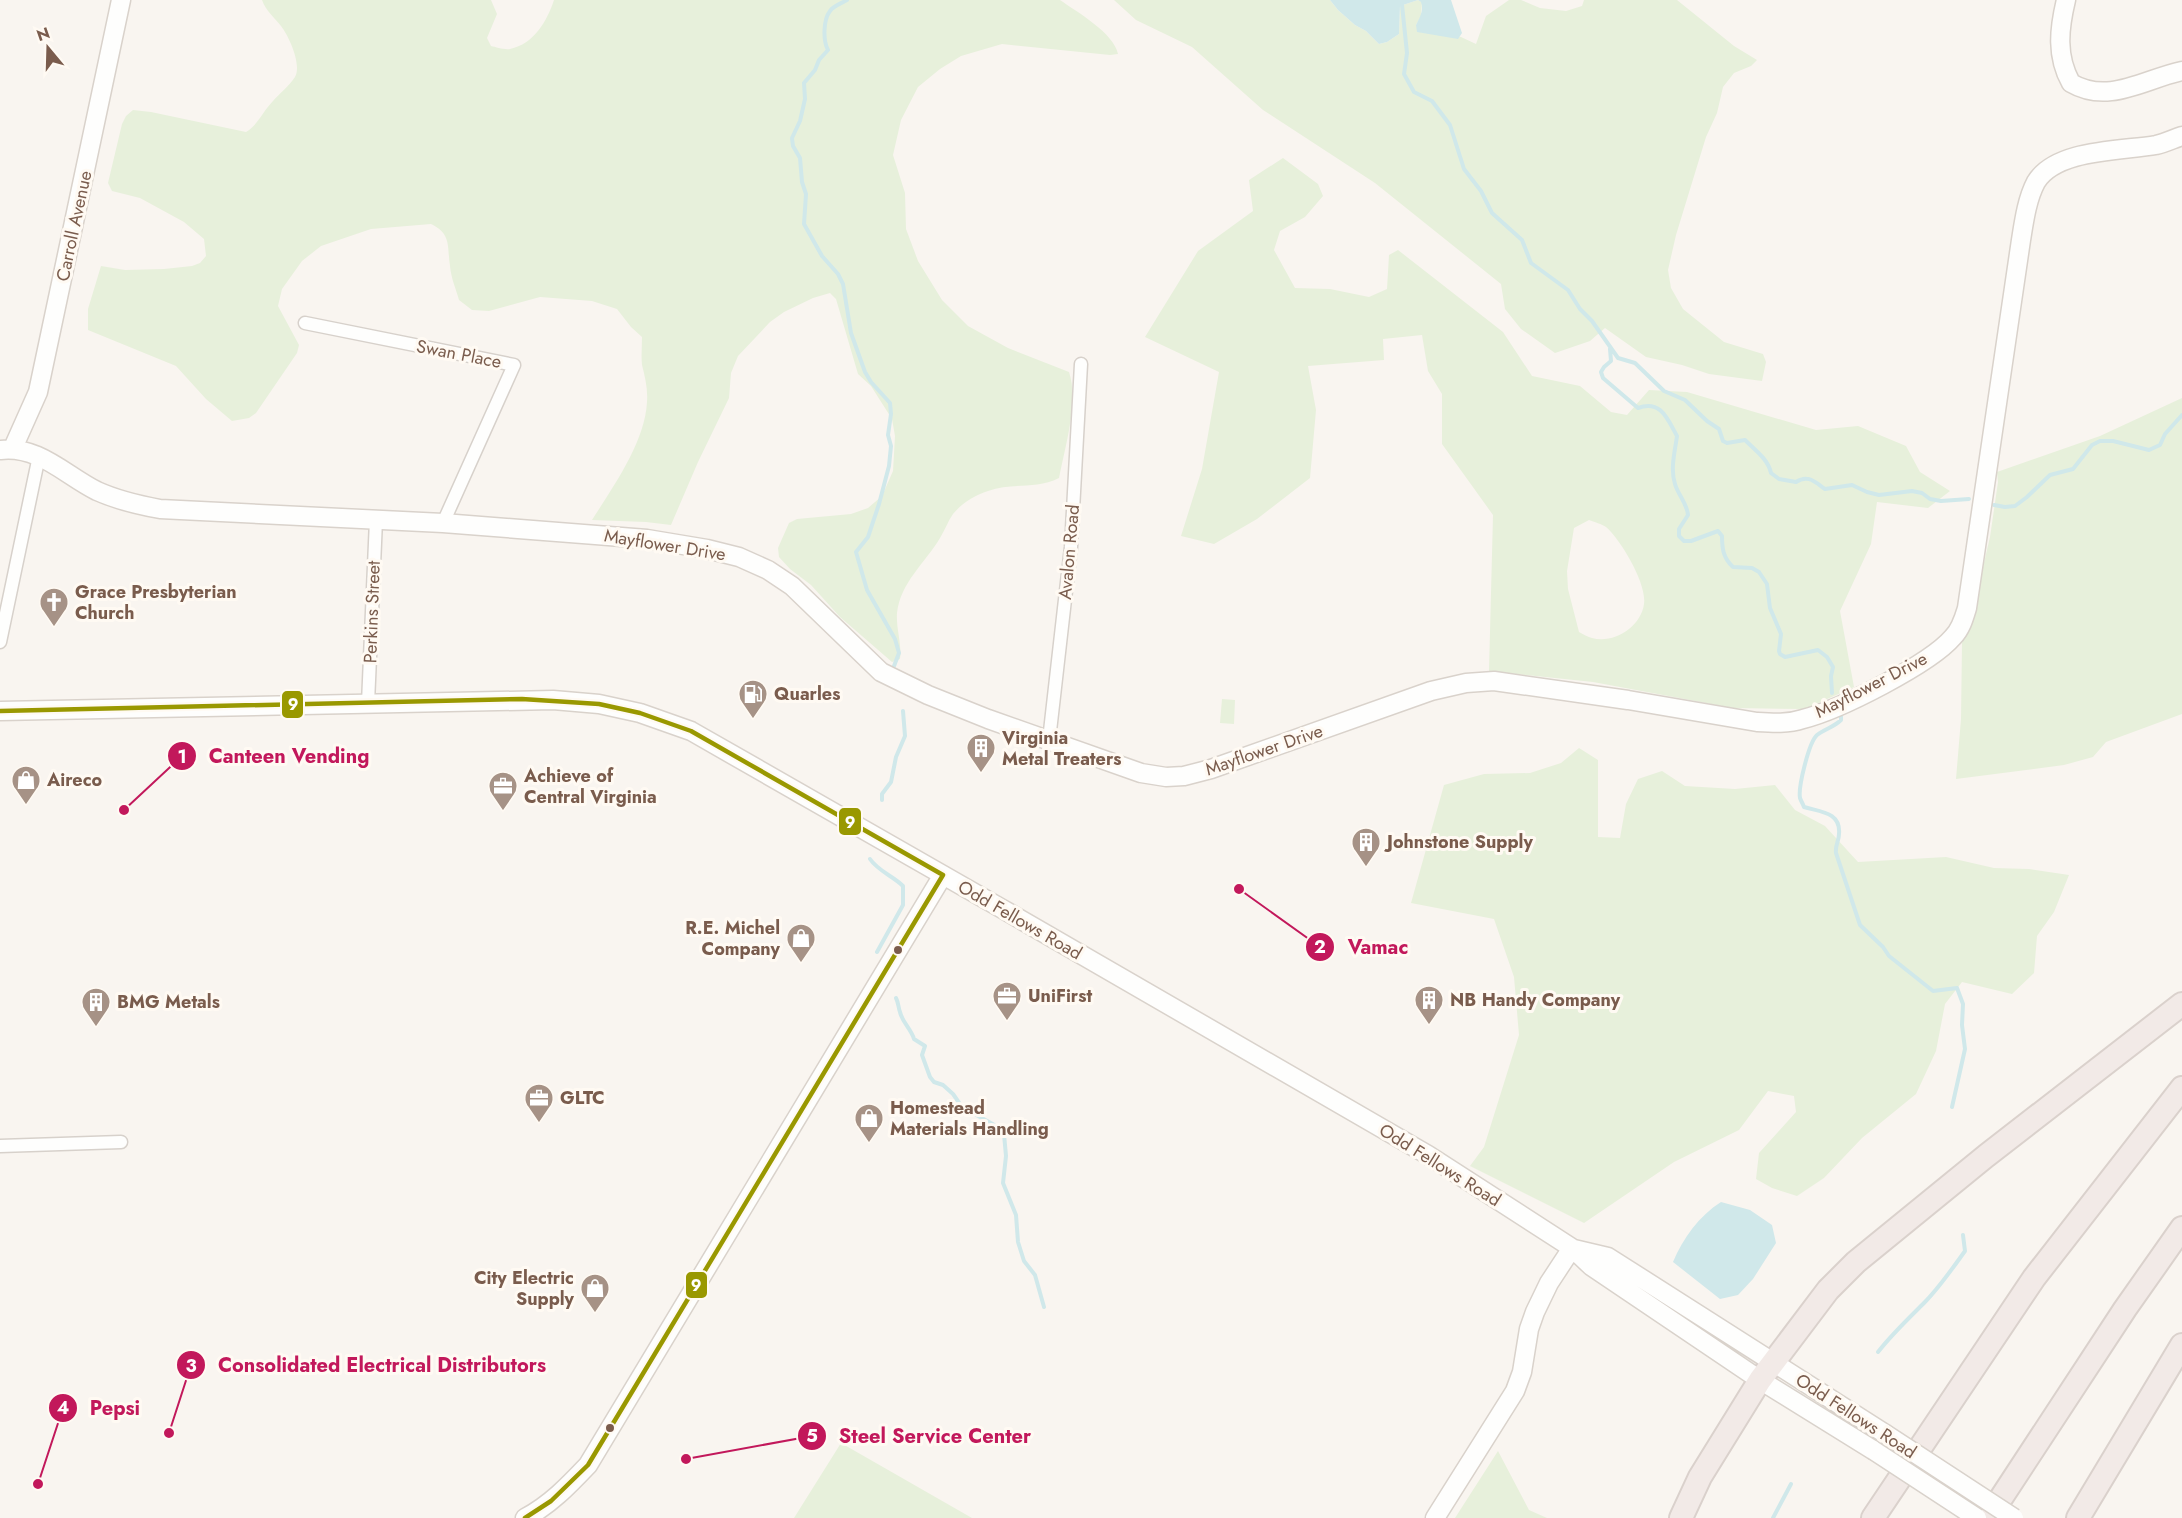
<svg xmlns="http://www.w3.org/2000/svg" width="2182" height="1518" viewBox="0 0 2182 1518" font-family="Jost,sans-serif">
  <rect width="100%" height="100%" fill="#f9f5f0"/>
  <path fill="#e7f0db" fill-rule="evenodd" d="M262,0H491L497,14L487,38L491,46C496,47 504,50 510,49C534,44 547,21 554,0H1060C1077,12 1114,33 1118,54L1110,55L1002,44L961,56L940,69L918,87L901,120L893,155L905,193L906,229L918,261L942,300L968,326L1008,348L1069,372C1079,401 1065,447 1059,478C1035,490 1012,482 988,491C975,495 962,503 953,514C948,521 945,530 940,538C925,563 900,583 897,613C896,629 902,644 900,659L892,662L840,617L811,585L790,569L779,557L778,548L789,523L797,519L851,514L868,508L882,496L893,471L895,436L892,419L871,386L858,374L836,299L830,293L813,298L784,312L770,322L738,356L731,373L729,398L698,462L671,525L646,522L592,520C613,487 645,442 647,402C648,389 645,377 642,365C641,356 642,346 642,337L631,327L617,309L592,301L540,297L489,311L472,310L459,300C456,289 451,278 450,266C447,247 452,234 431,224L371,229L321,246L302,261L282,289L278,306L299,345L297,353L256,413L249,418L232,421L206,399L176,366L88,330V309L101,266L125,270L164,269L192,266L200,263L206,256L204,239L184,222L140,198L112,191L108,183L122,124L126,116L133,110L151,112L246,132C258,125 263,111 273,101C280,93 289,86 295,77C302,65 289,36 281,26C274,17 266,11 262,0Z
    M1114,0H1330L1338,10L1355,25L1366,31L1379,44L1387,42L1399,34L1400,6L1418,0L1422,2L1421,16L1416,25L1461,37L1476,44L1486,16L1509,0H1521L1540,8L1566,11L1582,6L1584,0H1677L1734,46L1757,60L1751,66L1734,73L1723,87L1717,113L1706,137L1676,235L1668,270L1671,288L1683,309L1724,342L1763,354L1766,362L1762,381L1709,374L1682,365L1646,357L1605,328L1590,341L1555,353L1521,329L1505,309L1501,284L1375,183L1263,110L1192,47L1136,20Z
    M1283,158L1318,184L1323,196L1305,217L1280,231L1274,250L1295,288L1330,289L1369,297L1387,289L1389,255L1398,250L1503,332L1532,376L1580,386L1611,412L1627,415L1649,390L1687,392L1816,430L1858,426L1906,446L1920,472L1950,491L1928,508L1877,502L1871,544L1840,611L1854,687L1805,709L1733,708L1593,682L1489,671L1493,515L1442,444V394L1428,371L1422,335L1383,339L1384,360L1308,366L1316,410L1310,478L1257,519L1214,544L1181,536L1202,469L1219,372L1145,337L1198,251L1253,211L1249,180ZM1589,520C1594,522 1602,524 1606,527C1621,540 1647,584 1644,604C1641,627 1614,644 1592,638C1588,637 1583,634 1579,632L1568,589L1567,571L1574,528Z
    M2182,398V714L2106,742L2093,757L2064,765L1956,779L1961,719L1962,643L1972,614L1990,537L1998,482L1997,472L2100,436Z
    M1222,699L1235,700L1234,724L1220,723Z
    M1579,748L1598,760V837L1620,838L1626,804L1638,779L1662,771L1685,786L1735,789L1775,785L1795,810L1825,826L1858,862L1946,857L1994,868L2029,869L2069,875L2054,912L2037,936L2034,973L2012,994L1962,982L1945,1004L1936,1051L1916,1094L1862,1138L1824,1178L1797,1196L1772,1188L1756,1179L1759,1153L1796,1112L1794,1096L1768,1091L1739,1130L1674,1162L1584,1223L1470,1166L1484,1147L1519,1035L1514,977L1494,919L1411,903L1444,785L1484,774L1530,773L1561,763Z
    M841,1443L972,1518H794Z
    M1498,1451L1529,1510L1547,1518H1455Z"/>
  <path fill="#d0e8ea" d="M1330,0H1451L1462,33L1458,39L1417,32L1416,25C1420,17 1424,10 1421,2L1418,0L1400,6L1399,34L1387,42L1379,44L1366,31L1355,25L1338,10Z
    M1721,1202L1750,1210L1772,1225L1776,1243L1753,1279L1738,1295L1720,1299L1673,1262C1683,1238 1699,1216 1721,1202Z"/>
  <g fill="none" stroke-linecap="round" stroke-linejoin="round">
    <path stroke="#d0e8ea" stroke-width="4" d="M847,0C842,3 833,6 830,11C823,20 823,41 828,50L819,60L815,70L804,83L805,99L800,121L792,138L793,146L800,158L802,182L806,194L804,224L822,256L838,274L843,284L851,333L865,372L871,382L890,403L891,414L888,435L891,446L889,466L879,504L868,537L856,552L867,590L895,639L899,653L894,666
      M1402,5L1407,53L1404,74L1414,92L1432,101L1450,125L1464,169L1481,191L1492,213L1522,240L1531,263L1568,290L1580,309L1592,321L1618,358L1635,363L1664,391L1685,400L1707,421L1719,429L1723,441L1727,443L1745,440C1755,450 1768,459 1771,473L1779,479L1796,482C1808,474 1815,482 1825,489L1852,485L1867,492L1879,495L1912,491L1922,493L1930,499L1941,501L1969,499
      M1610,349L1611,361L1604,367L1601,372L1603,378L1638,408C1661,400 1667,418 1677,436C1675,451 1670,469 1675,484C1678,495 1687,503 1688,515L1679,529V536L1684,541H1691L1718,531L1722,536C1722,548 1723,558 1733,567L1752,568L1759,572L1767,584L1770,608L1781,634L1779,651L1780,654L1785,657L1818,650L1827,657L1833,667L1831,676L1832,693
      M1994,505L2005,507L2015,506L2027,497L2050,475L2073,469L2092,445L2100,441H2113L2149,450L2160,445L2165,434L2182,415
      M1841,716V720C1834,727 1825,729 1817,735C1809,742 1798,787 1800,798C1801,801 1803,804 1804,807C1820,812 1841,812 1839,834C1839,841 1835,845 1836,853L1860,925L1883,947L1889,956L1933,991L1957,988L1963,1004L1962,1025L1965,1049L1952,1107
      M882,800V794L891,782L896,757L905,736L903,711
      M870,859C878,871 893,876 903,886V905L877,952
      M896,998C899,1004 898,1007 900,1012C902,1022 911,1029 914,1039L925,1046L922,1055L930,1077L934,1082L943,1085L953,1094L962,1107L998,1127L1004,1134L1006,1156L1003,1183L1016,1215L1018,1242L1024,1261L1035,1275L1044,1307
      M1878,1352C1892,1334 1908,1319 1924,1303C1939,1288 1952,1269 1965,1251L1963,1235
      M1773,1518L1791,1484"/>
    <g stroke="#d7d1cb" stroke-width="15">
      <path id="street" d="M305,323L514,365L443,523
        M0,642L39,456
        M368,703L376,520
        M1049,740L1071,547L1081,364
        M0,1146L121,1142"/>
    </g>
    <g stroke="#d9d2cb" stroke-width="21">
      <path id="secondary" d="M2066,0C2059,29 2056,56 2071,83C2109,105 2144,79 2182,71
        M13,448L38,392L121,0
        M0,450C38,445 65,475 97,491C117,500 138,505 160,509L443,523L647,539L707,549L739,557L768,570L792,586L881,672L928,695L988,719L1141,773L1166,777L1184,776L1211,769L1431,691L1466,683L1494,681L1628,700L1757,722C1773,723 1788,724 1803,719C1839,710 1930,664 1953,637C1961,629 1964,618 1967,608L2021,240C2024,221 2027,199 2036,182C2056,149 2121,151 2156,145C2165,143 2173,139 2182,136
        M0,711L553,700L599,704L640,713L691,731L999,907L1428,1155L1572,1248L1591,1266L1760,1380L1873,1450
        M1574,1249L1608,1257L1884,1433
        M525,1518C550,1505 569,1485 588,1465L943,875
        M1435,1518L1515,1391L1522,1372L1529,1329L1535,1312L1549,1283L1572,1248"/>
    </g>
    <g stroke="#dad1cc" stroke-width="26">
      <path id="highway" d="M1681,1518L1700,1477L1760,1380L1828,1290L1856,1262L1986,1156L2182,1004
        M1873,1518L2034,1278L2182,1088
        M1988,1518L2125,1309L2182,1228
        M2078,1518L2182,1345"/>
    </g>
    <use href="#street" stroke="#fefefd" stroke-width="12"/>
    <use href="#secondary" stroke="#fefefd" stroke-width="18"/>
    <use href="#highway" stroke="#f2eae7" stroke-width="22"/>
    <g stroke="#d9d2cb" stroke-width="21" stroke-linecap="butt">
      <path id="secondary-bridge" d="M1884,1433L2014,1518
        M1873,1450L1977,1518"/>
    </g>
    <use href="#secondary-bridge" stroke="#fefefd" stroke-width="18"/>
    <g stroke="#fffaf3" stroke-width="9">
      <path id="bus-1" d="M0,711L522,699L599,704L640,713L691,731L943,875L588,1465L551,1501L525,1518"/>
    </g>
    <use href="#bus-1" stroke="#999800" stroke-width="4.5"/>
  </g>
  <defs>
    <g id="church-pin" transform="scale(1.5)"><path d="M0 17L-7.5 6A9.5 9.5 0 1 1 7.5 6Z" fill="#a69286" stroke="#fffaf3"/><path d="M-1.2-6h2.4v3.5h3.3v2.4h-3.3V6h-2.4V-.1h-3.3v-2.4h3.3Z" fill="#fff"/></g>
    <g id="fuel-pin" transform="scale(1.5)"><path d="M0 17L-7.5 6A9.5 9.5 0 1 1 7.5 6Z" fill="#a69286" stroke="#fffaf3"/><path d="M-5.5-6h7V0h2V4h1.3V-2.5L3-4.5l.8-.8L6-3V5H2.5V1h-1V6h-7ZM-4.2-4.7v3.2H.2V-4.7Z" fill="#fff"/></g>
    <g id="building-pin" transform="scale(1.5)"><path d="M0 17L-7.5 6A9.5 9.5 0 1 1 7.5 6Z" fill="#a69286" stroke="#fffaf3"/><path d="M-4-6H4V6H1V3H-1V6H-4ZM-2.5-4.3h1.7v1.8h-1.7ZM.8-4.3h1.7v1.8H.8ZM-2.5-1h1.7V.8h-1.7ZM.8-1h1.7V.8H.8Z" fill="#fff"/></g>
    <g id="shop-pin" transform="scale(1.5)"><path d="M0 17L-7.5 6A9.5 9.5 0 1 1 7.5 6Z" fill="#a69286" stroke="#fffaf3"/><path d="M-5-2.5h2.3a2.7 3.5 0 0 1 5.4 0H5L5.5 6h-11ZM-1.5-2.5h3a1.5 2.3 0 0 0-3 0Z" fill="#fff"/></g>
    <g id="office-pin" transform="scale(1.5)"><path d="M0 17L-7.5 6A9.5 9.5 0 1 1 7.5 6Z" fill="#a69286" stroke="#fffaf3"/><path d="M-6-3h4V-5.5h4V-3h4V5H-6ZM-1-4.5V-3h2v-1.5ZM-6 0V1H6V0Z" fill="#fff"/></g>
  </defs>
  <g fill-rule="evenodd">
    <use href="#church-pin" x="54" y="602"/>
    <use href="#fuel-pin" x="753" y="694"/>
    <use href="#building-pin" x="981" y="748"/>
    <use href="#shop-pin" x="26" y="780"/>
    <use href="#office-pin" x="503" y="786"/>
    <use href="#building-pin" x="1366" y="842"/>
    <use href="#shop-pin" x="801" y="938"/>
    <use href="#office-pin" x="1007" y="996"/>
    <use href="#building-pin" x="1429" y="1000"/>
    <use href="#building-pin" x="96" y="1002"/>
    <use href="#office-pin" x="539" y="1098"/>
    <use href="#shop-pin" x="869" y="1118"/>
    <use href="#shop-pin" x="595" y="1288"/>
  </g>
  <g fill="#7a5c4d" stroke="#fffaf3" stroke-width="2">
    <circle cx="898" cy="950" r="5"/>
    <circle cx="610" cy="1428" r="5"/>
  </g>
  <g text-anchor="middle" stroke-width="6" stroke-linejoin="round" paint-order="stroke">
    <g font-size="18" fill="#7a5c4d" stroke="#fffaf3">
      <text transform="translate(74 226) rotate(-78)" y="6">Carroll Avenue</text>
      <text transform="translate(459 354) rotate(11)" y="6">Swan Place</text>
      <text transform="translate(665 545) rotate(9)" y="6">Mayflower Drive</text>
      <text transform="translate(1069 552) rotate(-85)" y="6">Avalon Road</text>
      <text transform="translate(372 612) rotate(-88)" y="6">Perkins Street</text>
      <text transform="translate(1871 685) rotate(-27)" y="6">Mayflower Drive</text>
      <text transform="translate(1264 750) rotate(-19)" y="6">Mayflower Drive</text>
      <text transform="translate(1020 920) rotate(30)" y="6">Odd Fellows Road</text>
      <text transform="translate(1440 1165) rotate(32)" y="6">Odd Fellows Road</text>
      <text transform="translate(1856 1416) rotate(33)" y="6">Odd Fellows Road</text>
    </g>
    <g font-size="18" font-weight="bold" fill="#7a5c4d" stroke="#fffaf3" text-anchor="start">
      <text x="75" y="598">Grace Presbyterian<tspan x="75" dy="21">Church</tspan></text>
      <text x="774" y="700">Quarles</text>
      <text x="1002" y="744">Virginia<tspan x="1002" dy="21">Metal Treaters</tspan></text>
      <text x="524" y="782">Achieve of<tspan x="524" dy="21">Central Virginia</tspan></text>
      <text x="47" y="786">Aireco</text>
      <text x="1387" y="848">Johnstone Supply</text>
      <text x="780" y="934" text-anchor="end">R.E. Michel<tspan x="780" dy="21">Company</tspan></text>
      <text x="1028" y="1002">UniFirst</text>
      <text x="1450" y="1006">NB Handy Company</text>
      <text x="117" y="1008">BMG Metals</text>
      <text x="560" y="1104">GLTC</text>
      <text x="890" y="1114">Homestead<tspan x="890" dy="21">Materials Handling</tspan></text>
      <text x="574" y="1284" text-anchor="end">City Electric<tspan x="574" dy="21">Supply</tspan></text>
    </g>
  </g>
  <path fill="none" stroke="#c2185b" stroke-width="2" d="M124 810L182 756M1239 889L1320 947M169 1433L191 1365M38 1484L63 1408M686 1459L812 1436"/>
  <g fill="#c2185b" stroke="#fffaf3" stroke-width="2">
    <circle cx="124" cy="810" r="6"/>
    <circle cx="1239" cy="889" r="6"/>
    <circle cx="169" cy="1433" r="6"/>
    <circle cx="38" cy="1484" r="6"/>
    <circle cx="686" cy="1459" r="6"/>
    <circle cx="182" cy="756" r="15"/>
    <circle cx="1320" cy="947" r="15"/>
    <circle cx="191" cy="1365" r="15"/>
    <circle cx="63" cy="1408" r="15"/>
    <circle cx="812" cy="1436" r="15"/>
  </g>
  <g font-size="18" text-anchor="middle" font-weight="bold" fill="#fff">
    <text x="182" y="763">1</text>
    <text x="1320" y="953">2</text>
    <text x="191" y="1372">3</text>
    <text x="63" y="1414">4</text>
    <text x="812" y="1442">5</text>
  </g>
  <g font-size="20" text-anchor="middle" font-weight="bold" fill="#c2185b" stroke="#fffaf3" stroke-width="6" stroke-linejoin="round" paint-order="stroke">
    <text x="289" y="763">Canteen Vending</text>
    <text x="1378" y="954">Vamac</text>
    <text x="382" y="1372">Consolidated Electrical Distributors</text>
    <text x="115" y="1415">Pepsi</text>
    <text x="935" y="1443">Steel Service Center</text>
  </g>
  <g stroke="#fffaf3" stroke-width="2">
    <rect x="281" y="690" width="23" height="29" rx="6" fill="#999800"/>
    <rect x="838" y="807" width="24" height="29" rx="6" fill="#999800"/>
    <rect x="685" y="1271" width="23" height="28" rx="6" fill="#999800"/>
  </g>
  <g font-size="16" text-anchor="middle" font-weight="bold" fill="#fff">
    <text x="293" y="710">9</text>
    <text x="850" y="828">9</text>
    <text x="696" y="1291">9</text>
  </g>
  <g transform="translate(48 48) rotate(341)" stroke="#fffaf3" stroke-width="4.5" paint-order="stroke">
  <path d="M0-4.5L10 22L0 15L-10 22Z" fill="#7a5c4d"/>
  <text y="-9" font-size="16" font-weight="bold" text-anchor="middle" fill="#7a5c4d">N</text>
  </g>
</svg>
